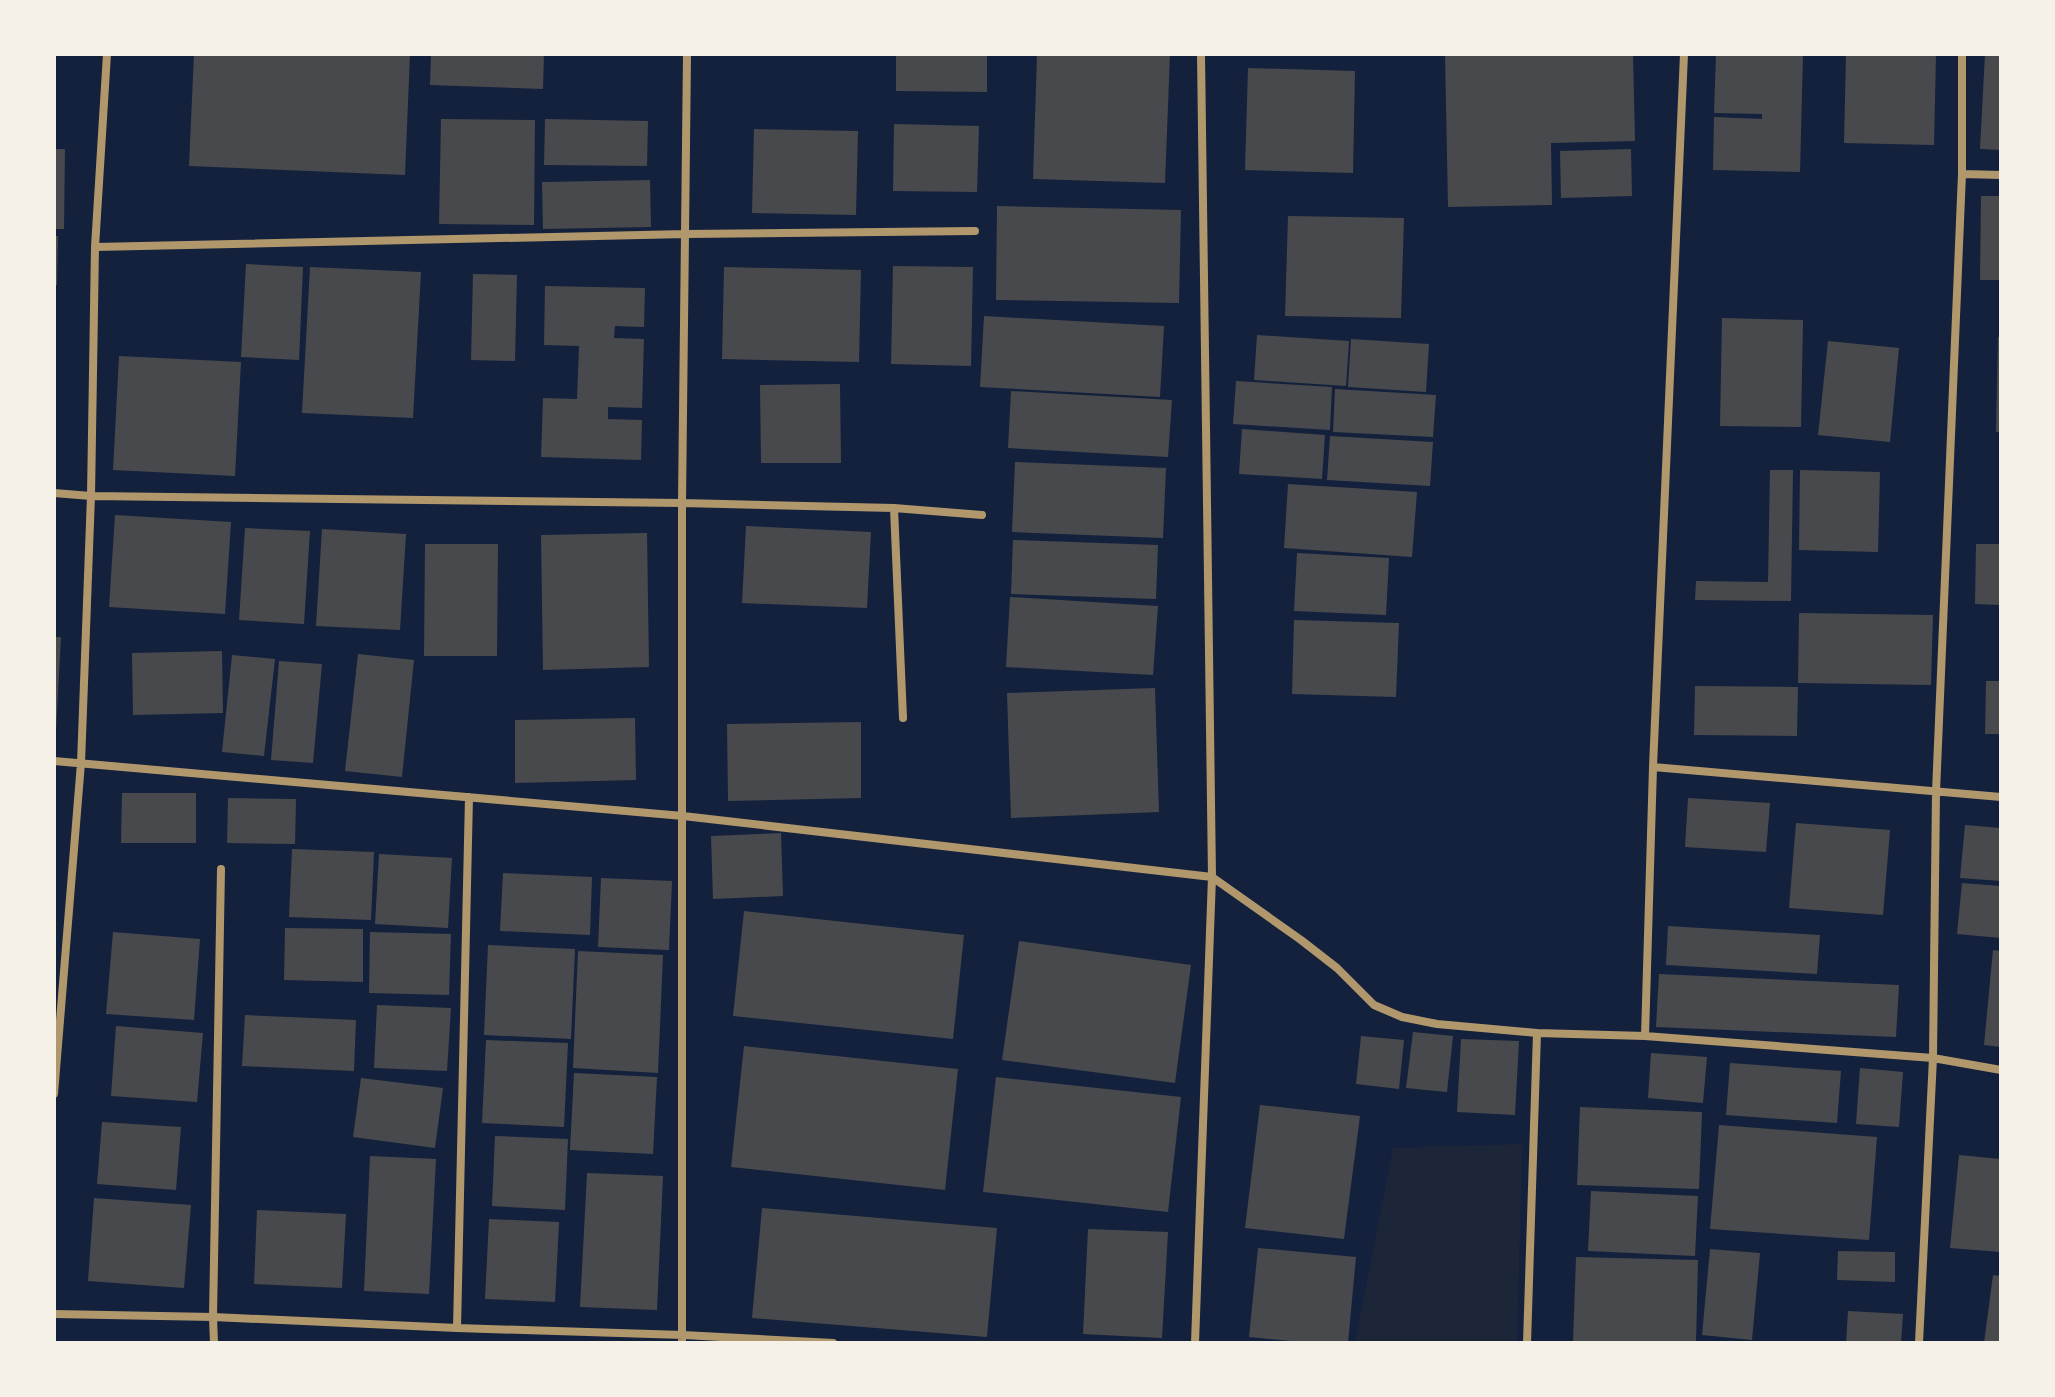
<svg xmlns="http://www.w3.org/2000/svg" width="2055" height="1397" viewBox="0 0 2055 1397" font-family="'DejaVu Sans',sans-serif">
  <rect width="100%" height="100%" fill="#14213d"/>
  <path fill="#1d2539" d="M1522,1144L1517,1343H1355L1393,1148Z"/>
  <path fill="#48494c" d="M194,54H410L405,175L189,166Z
    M431,54H544L543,89L430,85Z
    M896,54H987V92L896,91Z
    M1037,54H1170L1165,183L1033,179Z
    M1445,54H1633L1635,141L1551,143L1552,205L1448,207Z
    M1716,54H1803L1800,172L1713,170L1714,117L1762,119V114L1714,113Z
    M1846,54H1936L1934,145L1844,143Z
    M1985,54H2001V150L1980,149Z
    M1248,68L1355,71L1353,173L1245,170Z
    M441,119L535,120L534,225L439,224Z
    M545,119L648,121L647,166L544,165Z
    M894,124L979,126L977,192L893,191Z
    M754,129L858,131L856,215L752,213Z
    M54,149H65L64,229H54Z
    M1631,149L1632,196L1561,198L1560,151Z
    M650,180L651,227L543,229L542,182Z
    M1981,196H2001V280H1980Z
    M997,206L1181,210L1179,303L996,300Z
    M1288,216L1404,218L1401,318L1285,316Z
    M54,236H58L57,285H54Z
    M246,264L303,267L299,360L241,357Z
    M893,266L973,267L971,366L891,364Z
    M310,267L421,272L413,418L302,413Z
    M724,267L861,270L859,362L722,359Z
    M473,274L517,275L515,361L471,360Z
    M545,286L645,288L644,327L615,326L614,338L644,339L642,408L608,407V419L642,420L641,460L541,457L543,398L577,399L579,346L544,345Z
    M984,316L1164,326L1160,397L980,387Z
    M1722,318L1803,320L1801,427L1720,426Z
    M1257,335L1349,341L1346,386L1254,380Z
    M1998,337H2001V432H1996Z
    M1351,339L1429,344L1426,392L1348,387Z
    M1828,341L1899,348L1890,442L1818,435Z
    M119,356L241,362L235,476L113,470Z
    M1236,381L1332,387L1330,430L1233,424Z
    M840,384L841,463H761L760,385Z
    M1335,389L1436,395L1433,437L1333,432Z
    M1011,391L1172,400L1168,457L1008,448Z
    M1242,429L1325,435L1322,479L1239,474Z
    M1330,436L1433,442L1430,486L1327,480Z
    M1015,462L1166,468L1163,538L1012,532Z
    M1770,470H1793L1791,601L1695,600L1696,581L1768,582Z
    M1800,470L1880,472L1878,552L1799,550Z
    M1288,484L1417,492L1412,557L1284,548Z
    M115,515L231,522L225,614L109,607Z
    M746,526L871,532L867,608L742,603Z
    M245,528L310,531L304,624L239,620Z
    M322,529L406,534L400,630L316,626Z
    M647,533L649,667L543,670L541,535Z
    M1013,540L1158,545L1156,599L1011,594Z
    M425,544H498L497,656H424Z
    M1976,544H2001V605L1975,604Z
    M1297,553L1389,558L1386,615L1294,611Z
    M1010,597L1158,606L1153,675L1006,667Z
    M1799,613L1933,615L1931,685L1798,683Z
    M1294,620L1399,623L1396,697L1292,694Z
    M54,637H61L56,731H54Z
    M222,651L223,713L133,715L132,653Z
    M358,654L414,660L402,777L345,771Z
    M232,655L275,659L264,756L222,752Z
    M279,661L322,664L313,763L271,760Z
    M1986,681H2001V734H1985Z
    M1695,686L1798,687L1797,736L1694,735Z
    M1155,688L1159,812L1011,818L1007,693Z
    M635,718L636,780L515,783V720Z
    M861,722V798L728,801L727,724Z
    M122,793H196V843H121Z
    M228,798L296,799L295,844L227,843Z
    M1688,798L1770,803L1766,852L1685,847Z
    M1796,823L1890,830L1883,915L1789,908Z
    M1965,825L2001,828V881L1960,878Z
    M781,833L783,896L713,899L711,836Z
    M292,849L374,852L371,920L289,917Z
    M379,854L452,858L448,928L375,924Z
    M503,873L592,877L590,935L500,931Z
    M601,878L672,881L669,950L598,947Z
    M1962,883L2001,886V938L1957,934Z
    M744,911L964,935L953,1039L733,1016Z
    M1668,926L1820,935L1817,974L1666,965Z
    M285,928L363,929V982L284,980Z
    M113,932L200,939L194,1020L106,1014Z
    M370,932L451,934L449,995L369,993Z
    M1019,941L1191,965L1175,1083L1002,1060Z
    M488,945L575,949L571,1039L484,1035Z
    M1993,950L2001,951V1047L1984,1045Z
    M578,951L663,955L658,1073L573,1068Z
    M1659,974L1899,985L1896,1037L1656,1027Z
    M377,1005L451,1008L447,1071L374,1068Z
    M245,1015L356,1020L354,1071L242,1066Z
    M116,1026L203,1033L197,1102L111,1096Z
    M1413,1032L1453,1036L1447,1092L1406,1088Z
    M1361,1036L1404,1040L1399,1089L1356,1084Z
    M1461,1039L1519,1041L1515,1115L1457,1112Z
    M486,1040L568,1043L564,1127L482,1123Z
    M744,1046L958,1069L945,1190L731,1167Z
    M1651,1053L1707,1057L1703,1103L1648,1098Z
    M1730,1063L1841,1071L1837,1123L1726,1115Z
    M1860,1068L1903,1072L1899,1127L1856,1124Z
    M574,1073L657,1077L653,1154L570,1150Z
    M996,1077L1181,1097L1168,1212L983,1192Z
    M361,1078L443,1088L435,1148L353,1137Z
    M1260,1105L1360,1116L1344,1239L1245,1228Z
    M1580,1107L1702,1112L1699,1189L1577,1185Z
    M102,1122L181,1127L176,1190L97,1184Z
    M1719,1125L1877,1137L1869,1240L1710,1229Z
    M495,1136L568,1139L565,1210L492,1206Z
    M1959,1155L2001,1159V1252L1950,1248Z
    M370,1156L436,1159L429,1294L364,1291Z
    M587,1173L663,1176L657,1310L580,1307Z
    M1591,1191L1698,1196L1695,1256L1588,1251Z
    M94,1198L191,1205L184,1288L88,1281Z
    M762,1208L997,1228L987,1337L752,1318Z
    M257,1210L346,1214L342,1288L254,1284Z
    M489,1219L559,1222L555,1302L485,1299Z
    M1088,1229L1168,1232L1162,1338L1083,1334Z
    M1258,1248L1356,1257L1348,1343H1311L1249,1337Z
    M1710,1249L1760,1253L1752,1340L1702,1335Z
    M1838,1251L1895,1252V1282L1837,1280Z
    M1576,1257L1698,1260L1696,1343H1573Z
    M1993,1275L2001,1276V1343H1984Z
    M1848,1311L1903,1314L1901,1343H1846Z"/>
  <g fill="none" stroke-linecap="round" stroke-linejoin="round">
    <path stroke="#b1986c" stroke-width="8" d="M1962,174L2001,175
      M95,247L686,234L975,231
      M54,493L91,496L682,503L894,508L982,515
      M894,508L903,718
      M54,761L683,816L1212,877L1301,940L1337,968L1374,1005L1402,1017L1437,1024L1537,1033
      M1653,767L2001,797
      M1645,1036L1653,767L1684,54
      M54,1094L81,763L91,496L95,247L107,54
      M54,1314L213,1317L457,1328L683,1335L833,1343
      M457,1328L469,797
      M214,1343L213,1317L221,869
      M682,1343V503L687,54
      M1195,1343L1212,877L1201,54
      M1527,1343L1537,1033L1645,1036L1933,1058L2001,1070
      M1919,1343L1933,1058L1936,792L1962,174V54"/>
  </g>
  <rect width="2055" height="1397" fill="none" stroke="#f6f1e7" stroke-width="112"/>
</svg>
